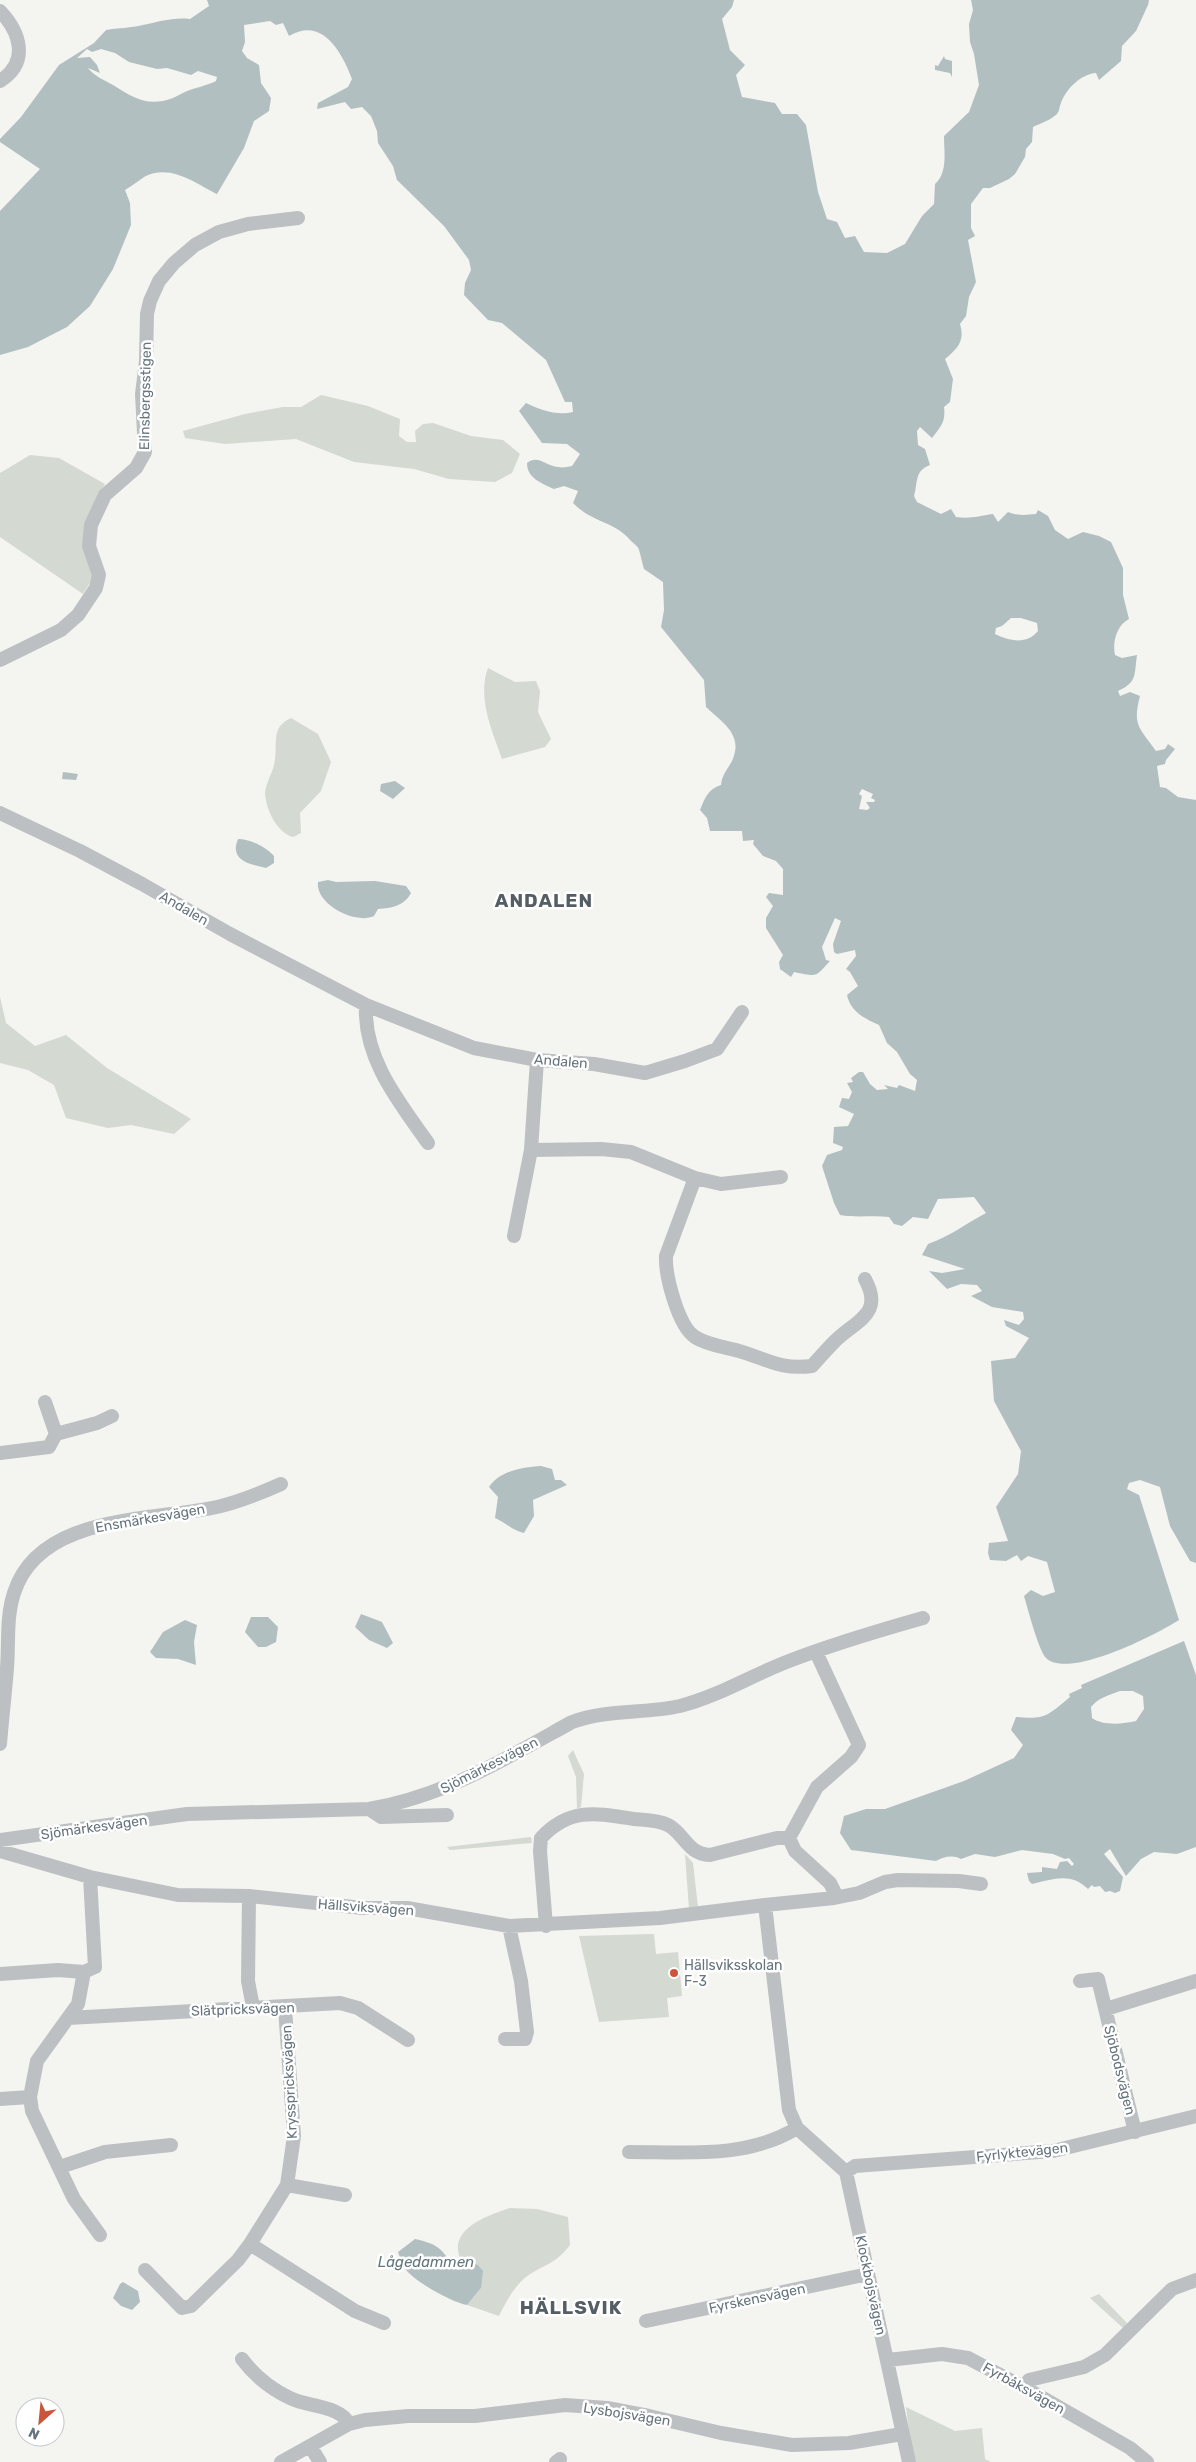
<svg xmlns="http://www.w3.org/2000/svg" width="1196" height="2462" viewBox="0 0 1196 2462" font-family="Rubik,sans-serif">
  <rect width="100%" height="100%" fill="#f4f4f1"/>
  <path fill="#d4d9d1" d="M321,395L368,406L400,419L399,436L407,442H416L415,431L423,424L433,423L471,436L503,440L520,454L512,473L495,482L449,479L414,469L354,462L296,439L225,444L185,438L183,431L245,414L283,407H301Z
    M30,455L59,458L105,484L98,496L93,578L83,594L0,537V473Z
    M488,668L515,682L536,681L540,691L538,712L551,739L545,747L502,759C492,730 477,698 488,668Z
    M291,718L318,734L331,762L321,791L300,813L301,833L293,837C277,832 267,812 265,794C265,785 272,774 274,765C279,745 269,728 291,718Z
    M0,997L6,1023L35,1046L66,1035L107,1068L191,1119L174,1134L131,1125L108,1128L66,1118L54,1085L28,1070L0,1063Z
    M573,1750L584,1774L581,1807L577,1809L576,1777L568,1756Z
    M531,1837L532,1843L450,1850L447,1847Z
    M685,1854L693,1863L698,1907L689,1909Z
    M654,1934L656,1954L678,1952L682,1996L667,1998L669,2017L599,2022L579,1936Z
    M510,2208L537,2209L568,2217L570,2245C555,2265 544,2264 526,2277C513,2288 506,2302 499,2316L467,2305L481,2288L477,2264L466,2269C440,2232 483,2217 510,2208Z
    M1099,2294L1127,2323L1123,2328L1090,2298Z
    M906,2407L955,2431L982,2428L985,2459L991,2462H916L911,2447Z"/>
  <path fill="#b2bfc1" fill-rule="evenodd" d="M207,0H734L732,7L722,19L730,50L745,65L736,75L742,97L775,103L782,114H797L806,125L818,192L827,219L837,222L845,238L855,236L864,252L887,253L905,244L922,216L934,204L935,184C948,173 944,151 944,136L969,112L979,85L974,54L970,42L969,24L973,10L971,0H1149L1148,5L1136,31L1122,46L1121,61L1099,80L1096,73C1081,74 1066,89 1061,103C1059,107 1060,110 1057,114C1051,120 1041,123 1033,127L1032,142L1026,149L1025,157L1015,174L1009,179L990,188H983L971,204V228L975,236L968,240L976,282L969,297L966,316L960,324C965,341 958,348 945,359L953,379L950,402L944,407C946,423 940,427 932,438L920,427L917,431L918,445L925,449L930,465C914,471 918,483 914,496L917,502L941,514L951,509L956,517C970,519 979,516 993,514L998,522L1008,512C1018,516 1026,515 1036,514L1038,510L1048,516L1055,530L1068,539L1083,532L1099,536L1111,542L1123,568V595L1129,619C1117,625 1112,642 1115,655L1122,658L1137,655C1134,674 1138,682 1118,691L1120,696L1130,692L1140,696C1132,726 1140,728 1156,751L1165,749L1168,744L1175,749L1166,760L1165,764L1157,766L1160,787L1166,788L1178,797L1196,800V1563L1190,1561L1170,1526L1160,1487L1140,1480L1129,1483L1127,1489L1139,1495L1179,1620C1157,1634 1069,1680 1046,1658C1038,1649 1028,1609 1024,1596L1031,1590L1043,1596L1055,1592L1047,1562L1028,1556L1021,1561L1017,1555L1006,1561L990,1560L988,1553L989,1543L1008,1541L996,1507L1018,1474L1021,1451L994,1401L991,1361L1015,1358L1029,1338L1006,1326L1004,1320L1019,1325L1024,1319L1023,1312L992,1307L971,1296L982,1291L977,1285L961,1284L947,1289L929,1271L942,1273L965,1269L922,1255L928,1244C949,1237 967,1223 986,1213L974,1197L938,1199L928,1219L913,1217L902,1226L894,1224L889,1217C873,1215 857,1218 840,1215L834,1203L822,1166L827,1155L842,1150L843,1147L833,1143L834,1127L848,1126L854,1114L839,1107L842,1098L849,1099L852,1092L847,1083L853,1082L851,1078L859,1072H863L870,1084L877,1090L888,1089L884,1085L897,1088L899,1085L915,1091L917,1080L910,1074L897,1052L887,1043L879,1025C865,1019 850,1011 847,995L858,986L850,972L846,969L856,956L855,950L837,954L834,952L833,944L841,921L835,918L822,947L826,960L830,961C815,977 819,977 794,972L791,977L780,969L779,962L783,955L766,928V918L773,906L766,897L769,893L783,895V869L776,861L763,856L753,844L754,840L743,841L742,831H710L707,818L700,810C705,798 708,789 721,785C722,775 727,770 732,761C744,735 723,723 706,707L704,680L661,627L664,610L663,582L644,569C642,563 641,556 639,550C638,546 634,544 631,541C615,521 592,523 573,503L578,491L564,486L554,489C541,483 527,478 527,463C538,454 546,466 558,467C563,468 567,467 572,466L580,454L567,444L542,443L519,411L526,403C541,410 557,416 573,412L572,402H565L546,360L502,323L488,320L464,295L465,283L471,270L469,260L444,226L397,180L393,166L378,143L377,131L371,116L362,107L351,109L345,102L317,109L318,103L348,87L352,79C342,52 322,16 289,36L283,23L276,25L270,21L244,25L245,42L242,51L247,58L259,65L261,83L271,98L269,111L254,121L244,148L217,194C195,183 170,163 144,177C138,181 132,186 125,190L130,203L131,225L113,269L90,306L67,327L28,347L0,355V211L40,169L0,142V139L21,117L59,65L94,43L106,30C118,28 131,28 143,25C158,22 173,17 190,19L209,6ZM87,49L92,52L101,49L115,53L129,62L157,69L167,68L191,75L198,71L217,77L216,81C206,86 197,87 187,91C182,93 178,96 173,98C148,107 135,99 113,85C104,80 94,76 88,68L100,73L97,65L90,57L77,58ZM1011,618H1021L1037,623L1038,631C1027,645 1009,641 995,634L996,628L1002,626ZM862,789L873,794L871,798L875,800L874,802H866L870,808L867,810L859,809L862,796L859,794Z
    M944,56L945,59L952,61V77L950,73L935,70V65L938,66Z
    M63,772L78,774L76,780L62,779Z
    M395,781L405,788L393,799L380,791L381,784Z
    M238,839C250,839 266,847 274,856V863L266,868C250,864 229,861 238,839Z
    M328,880L336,882L375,881L406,886L411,893C404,906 392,908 378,909L374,916C355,925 315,904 318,882Z
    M541,1466L552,1469L555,1480H561L567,1485L533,1500L534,1516L524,1533C513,1531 505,1522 495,1518L498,1497L489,1487C500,1471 522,1467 541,1466Z
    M361,1614L382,1622L393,1643L387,1648L369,1640L355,1627Z
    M251,1617H268L278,1627L276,1642L266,1647H258L245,1632Z
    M185,1620L197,1625L194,1642L196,1665L178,1659L156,1658L150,1652L163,1632Z
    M1184,1641L1196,1675V1847L1177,1854L1154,1852L1141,1859L1126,1876L1110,1849L1104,1854L1123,1877L1120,1891L1115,1893L1110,1891L1105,1892L1100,1886L1094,1887L1092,1885L1088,1889C1071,1872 1053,1879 1032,1884L1029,1881L1027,1873L1042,1872V1867L1057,1869L1060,1862L1067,1861L1072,1866L1074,1864L1069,1858L1065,1859L1053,1854L1022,1850L995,1857L975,1854L961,1859C953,1854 943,1857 936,1861L851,1850L840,1833L844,1816L866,1809H885L964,1781L1014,1758L1023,1745L1011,1730L1016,1717C1046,1720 1048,1715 1070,1697L1069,1694L1082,1688L1081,1685ZM1120,1691H1133L1143,1696L1144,1709L1136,1721C1123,1724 1103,1726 1092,1718L1091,1707C1098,1698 1109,1695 1120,1691Z
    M415,2239C442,2245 441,2250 457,2270L477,2264L483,2271L481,2288L467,2305C453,2303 411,2280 404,2267C401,2262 400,2257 398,2252Z
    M123,2282L138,2291L140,2302L132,2310L121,2306L113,2298L120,2284Z"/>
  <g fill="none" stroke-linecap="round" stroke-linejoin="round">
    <path stroke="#bcc0c2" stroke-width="14" d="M0,11C20,32 30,62 0,81
      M0,660L61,630L78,615L96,588L99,575L89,546L91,525L105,495L136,468L145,452L142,394L146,361L147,314L150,301L159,281L174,263L195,245L219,232L248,224L298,218
      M0,813L80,851L142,884L230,934L366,1005L474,1048L537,1060L594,1064L645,1073L685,1061L717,1049L742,1012
      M366,1005C363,1058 399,1102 428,1143
      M537,1060L531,1150L601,1149L631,1152L695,1178L721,1184L781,1177
      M695,1178L666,1256C665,1275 678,1326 695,1337C707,1345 725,1347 739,1351C767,1359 780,1370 812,1366C820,1357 828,1348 836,1340C857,1320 884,1314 865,1279
      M514,1236L531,1150
      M45,1402L56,1434
      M0,1453L49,1447L56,1434L97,1423L112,1416
      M816,1652L859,1745L851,1757L817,1787L789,1838L795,1851L830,1883L837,1897
      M0,1744C2,1719 5,1694 7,1668C9,1643 6,1617 14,1593C39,1514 152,1521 217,1507C238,1502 261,1493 281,1484
      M369,1809L381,1817L447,1815
      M0,1840L187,1814L369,1809C445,1796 505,1759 572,1722C607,1709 644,1714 680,1706C719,1696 752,1675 789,1661C833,1644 877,1631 923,1618
      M0,1851L90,1877L178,1895L249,1896L363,1908H407L509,1926L660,1918L765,1905L789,2110L797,2128L846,2172L909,2462
      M249,1896L248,1981L253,2007
      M765,1905L834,1898L859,1893L885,1882L898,1880L959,1881L981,1884
      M546,1926L540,1851L541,1838C570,1807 596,1813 634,1819C644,1820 658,1820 668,1825C685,1834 687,1854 710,1855L777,1838H789
      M0,1974L58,1970L84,1972
      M1080,1981L1098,1979L1135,2132
      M1106,2009L1196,1981
      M68,2018L340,2003L358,2008L408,2040
      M505,2039H525L527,2032L521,1981L509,1926
      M30,2097L32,2111L74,2199L100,2235
      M0,2099L30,2097L37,2061L78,2004L84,1972L95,1967L90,1877
      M629,2152C685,2152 747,2159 797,2128
      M60,2167L105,2152L171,2145
      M846,2172L855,2166L1053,2151L1196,2116
      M287,2185L345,2195
      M250,2244L355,2311L384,2323
      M145,2270L182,2308L191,2306L238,2260L250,2244L287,2185L294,2136L285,2008
      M646,2321L868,2274
      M242,2359C254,2375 271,2389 290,2398C307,2407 340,2405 349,2424
      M888,2360L942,2354L968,2358L1036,2394L1130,2448L1147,2462
      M1024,2387L1029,2380L1084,2367L1105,2355L1172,2289L1196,2280
      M310,2446L320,2462
      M281,2462L349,2424L365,2420L408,2416H475L565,2405L607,2408L649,2416L721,2433L792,2445L849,2443L902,2434
      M556,2462L560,2459"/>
  </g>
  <circle fill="#cb543a" stroke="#fff" stroke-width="2" cx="674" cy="1973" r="5"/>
  <g text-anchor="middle" stroke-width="5" stroke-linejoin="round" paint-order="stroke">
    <g font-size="14" fill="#67757e" stroke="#fff">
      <text transform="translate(145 396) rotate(-89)" y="5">Elinsbergsstigen</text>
      <text transform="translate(184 908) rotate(30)" y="5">Andalen</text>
      <text transform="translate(561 1061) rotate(5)" y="5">Andalen</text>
      <text transform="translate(150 1518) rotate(-10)" y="5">Ensmärkesvägen</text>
      <text transform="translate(489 1765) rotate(-27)" y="5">Sjömärkesvägen</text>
      <text transform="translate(94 1827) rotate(-8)" y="5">Sjömärkesvägen</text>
      <text transform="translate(366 1907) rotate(4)" y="5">Hällsviksvägen</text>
      <text transform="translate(243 2009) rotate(-2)" y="5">Slätpricksvägen</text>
      <text transform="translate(1120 2070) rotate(76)" y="5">Sjöbodsvägen</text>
      <text transform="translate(289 2082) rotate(-93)" y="5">Krysspricksvägen</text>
      <text transform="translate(1022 2152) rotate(-6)" y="5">Fyrlyktevägen</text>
      <text transform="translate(871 2285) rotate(78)" y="5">Klockbojsvägen</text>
      <text transform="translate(757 2298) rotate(-12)" y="5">Fyrskensvägen</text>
      <text transform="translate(1024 2388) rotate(29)" y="5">Fyrbåksvägen</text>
      <text transform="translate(627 2414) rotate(9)" y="5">Lysbojsvägen</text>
    </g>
    <g font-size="14" fill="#67757e" stroke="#fff" text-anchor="start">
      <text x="684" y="1970">Hällsviksskolan<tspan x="684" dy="16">F-3</tspan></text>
    </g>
    <g font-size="15" font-style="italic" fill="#63777b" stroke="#fff">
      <text x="426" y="2267">Lågedammen</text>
    </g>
    <g font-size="19" font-weight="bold" letter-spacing="1" fill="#545e64" stroke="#fff">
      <text x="544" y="907">ANDALEN</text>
      <text x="571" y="2314">HÄLLSVIK</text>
    </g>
  </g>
  <g transform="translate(40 2422) rotate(207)"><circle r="24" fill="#ffffff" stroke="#c2c8cb"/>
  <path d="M0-4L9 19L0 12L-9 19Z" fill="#cb543a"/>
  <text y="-8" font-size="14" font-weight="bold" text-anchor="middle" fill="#67757e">N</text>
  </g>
</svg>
